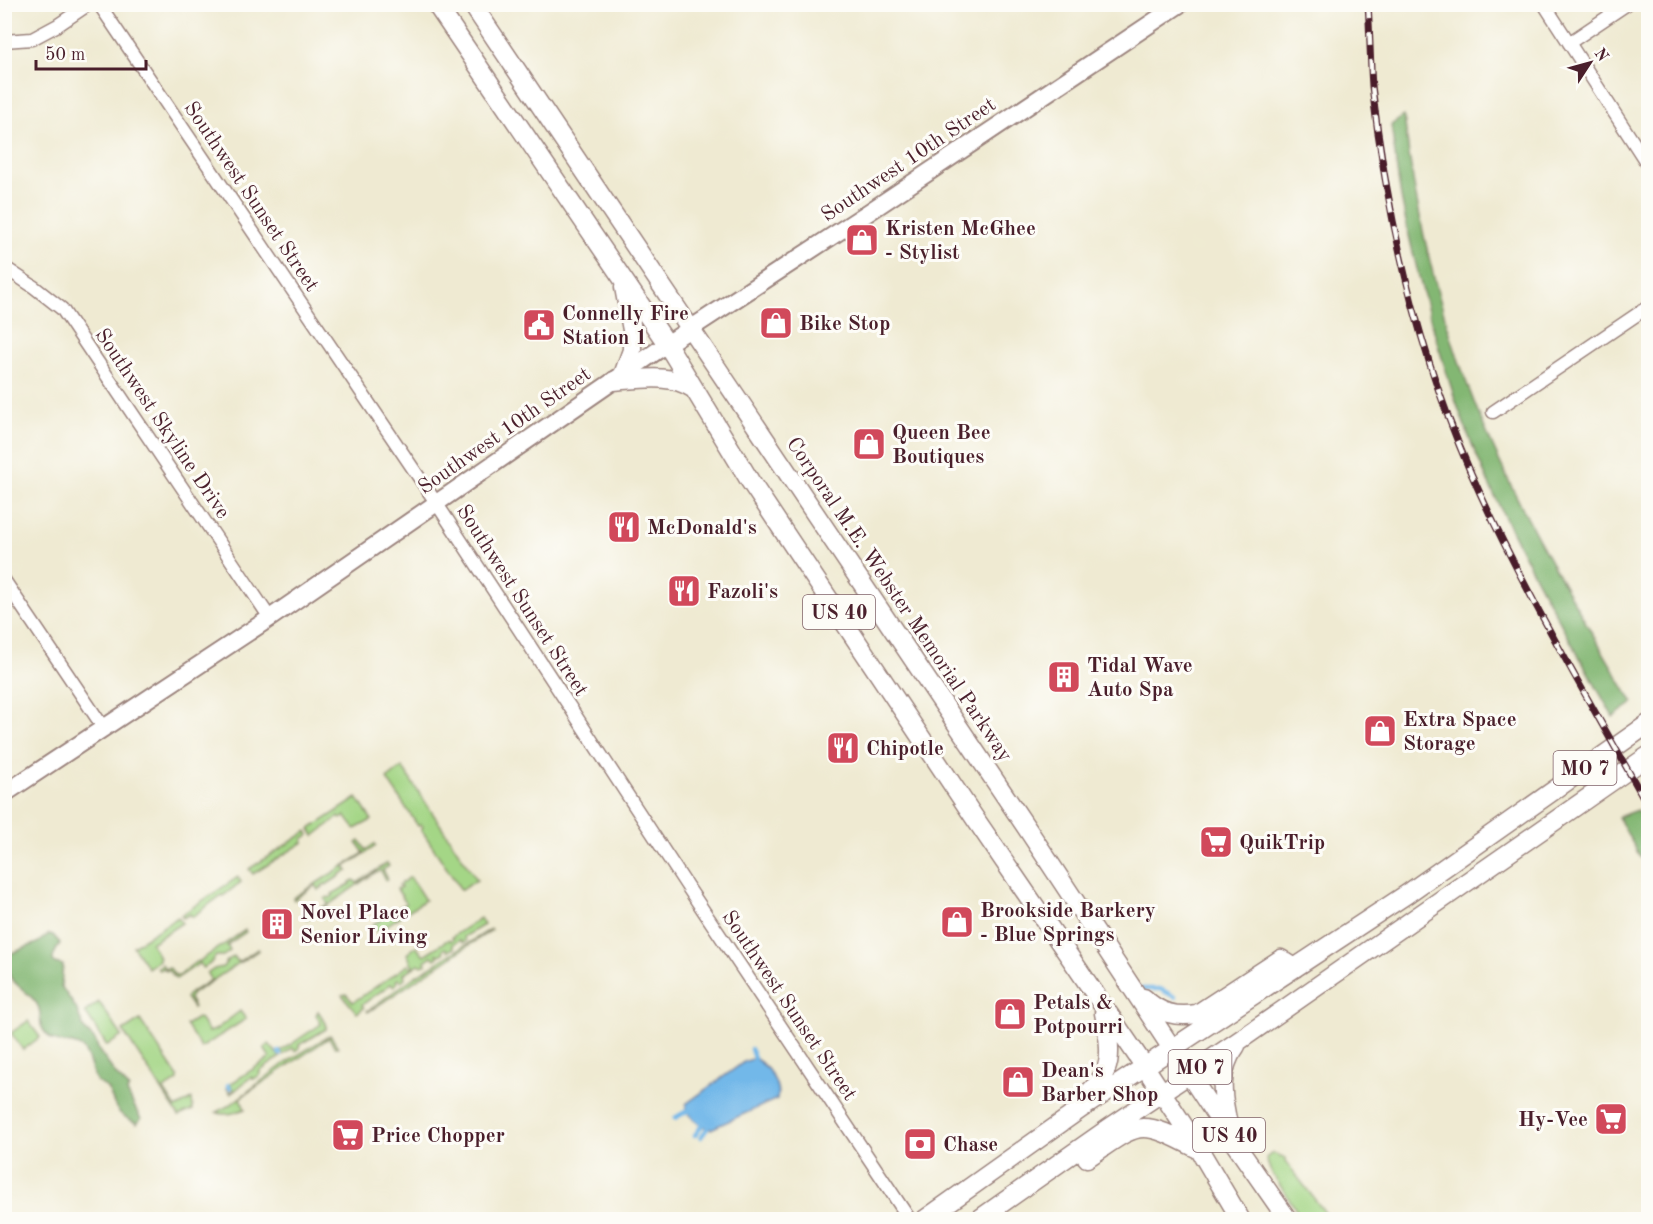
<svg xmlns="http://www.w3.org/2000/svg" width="1653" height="1224" viewBox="0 0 1653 1224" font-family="'Old Standard TT',serif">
  <rect width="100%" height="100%" fill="#fdfcf7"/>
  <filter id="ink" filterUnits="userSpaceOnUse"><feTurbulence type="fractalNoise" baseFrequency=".0167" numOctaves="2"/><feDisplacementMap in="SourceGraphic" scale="12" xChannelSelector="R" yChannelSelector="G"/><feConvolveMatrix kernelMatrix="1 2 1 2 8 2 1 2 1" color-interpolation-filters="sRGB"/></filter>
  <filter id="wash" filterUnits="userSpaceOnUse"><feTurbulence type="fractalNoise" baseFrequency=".008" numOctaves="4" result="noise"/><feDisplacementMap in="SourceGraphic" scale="24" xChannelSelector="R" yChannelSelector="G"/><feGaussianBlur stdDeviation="1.35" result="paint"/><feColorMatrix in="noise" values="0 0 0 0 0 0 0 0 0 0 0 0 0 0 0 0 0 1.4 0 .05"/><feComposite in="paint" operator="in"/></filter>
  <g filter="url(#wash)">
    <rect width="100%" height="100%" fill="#efead2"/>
    <path fill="#a4d686" stroke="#777a58" stroke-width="1.5" d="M402,767L477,880L461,890L421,829L423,827L421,824L418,826L387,779Z
      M357,798L372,820L355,829L345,816L341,819L339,817L314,836L310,829Z
      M307,831L309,835L303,839L304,842L253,874L249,869Z
      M360,841L366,850L374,844L376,846L345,867L348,871L340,874V876L326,885L325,884L322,886L323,887L318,890L315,885L294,900L293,898L364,853L357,843Z
      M387,863L389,866L383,870L388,879L386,880L381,871L376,872L307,920L305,917L328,904L325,899L328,897L330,898L333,896L332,894L350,884V882L354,880L357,883Z
      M238,877L241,882L223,896L222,895L192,917L190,914L183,918L181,915Z
      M410,877L425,900L377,932L372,925L406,903L397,889L401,887L399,885Z
      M178,917L182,923L151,943L159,957L158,958L159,960L148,968L133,946Z
      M480,918L484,925L464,937L466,941L462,943L460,940L453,944L454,948L448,951L446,948L443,950L444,953L440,955L437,954L438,957L435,959L432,956L425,961L426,964L422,966L419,964L404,974L405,978L401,981L398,979L396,981L397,983L393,986L391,984L362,1005L364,1008L357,1013L342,995L346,994L353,1002L408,965L410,967L413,966L407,954L416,946L424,955L449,939L450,941L453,939L452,937Z
      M491,929L492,930L368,1012L367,1011L414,977Z
      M245,930L246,932L227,945L230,951L223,956H216L210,964L203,968L200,963L176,979L168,970L166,971L163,968L159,970L157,968L162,964L165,969L169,967L175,975H179L197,961L198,962Z
      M258,949L259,950L192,994L189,998L194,1007L193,1008L186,998L187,995L211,980L207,974L214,969L223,967L227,961L234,956L238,962Z
      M99,1002L122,1036L107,1046L85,1012Z
      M240,1011L246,1019L201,1048L186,1025L197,1018L200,1019L209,1032L215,1030Z
      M318,1011L326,1023V1029L299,1045V1048L295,1051L293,1048L283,1055L281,1051L321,1024L316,1015Z
      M140,1020L178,1077V1080L164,1090L176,1108L192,1099L193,1110L179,1116L123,1031Z
      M28,1021L40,1037L23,1050L11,1033Z
      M330,1035L338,1047H335L329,1038L240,1098L245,1109C236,1112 225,1117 216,1112L230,1105L285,1063Z
      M269,1044L280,1057L259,1072L261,1074L254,1079L251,1077L231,1094L226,1087L231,1092L234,1090L230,1084L270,1058L264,1048Z
      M1272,1153L1286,1158V1162L1330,1219H1302L1270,1170L1266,1158Z"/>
    <path fill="#83b773" stroke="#666b4f" stroke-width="1.5" d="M1404,116C1416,223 1446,342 1490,440C1530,532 1583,617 1633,703L1613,717C1557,616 1493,510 1455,399C1434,335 1415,269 1402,202C1397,177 1395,151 1391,125Z
      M1637,810L1648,831V871L1618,817Z
      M49,934L53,935L60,943C58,948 49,959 55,963C57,964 60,964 63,965L61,986L76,1008L84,1029L95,1040L99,1051L117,1076L129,1088L127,1092L141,1119L137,1124C132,1120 126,1119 121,1114C113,1107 113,1098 108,1090C106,1085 100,1085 97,1082C91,1073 90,1056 82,1048C73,1040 57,1046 48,1036C36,1024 43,1017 38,1006C34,996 16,986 10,977L7,955L37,943Z"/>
    <path fill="#72b8e9" stroke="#5e6c8a" stroke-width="1.5" d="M754,1058C767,1065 781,1084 777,1099L711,1129C700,1127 686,1116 686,1104L744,1062Z"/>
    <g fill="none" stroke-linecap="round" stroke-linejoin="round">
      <path stroke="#72b8e9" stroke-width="4.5" d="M1142,989H1160L1175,997
        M751,1049L754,1058
        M279,1052L280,1054
        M228,1085L230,1088
        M675,1118L687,1111
        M695,1135L702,1125
        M701,1137L707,1129"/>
    </g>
  </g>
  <g filter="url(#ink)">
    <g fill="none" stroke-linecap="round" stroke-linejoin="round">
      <g stroke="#9c847e" stroke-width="15">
        <path id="street" d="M99,4L437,504L687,886L910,1220
          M1544,4L1648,165
          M4,41L32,39L58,25L89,4
          M1569,43L1627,4
          M4,267L34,287L62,309L270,618
          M1493,412L1648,307
          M4,580L103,727"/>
      </g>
      <g stroke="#9c847e" stroke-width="20">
        <path id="secondary" d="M4,794L270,618L667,344L869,212L1180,4"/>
      </g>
      <g stroke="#9c847e" stroke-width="21">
        <path id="primary" d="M436,4L667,344L750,481L974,817L1145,1067L1199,1149L1241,1220
          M472,4L1026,827L1233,1141L1288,1220
          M623,375L632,350V330L624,287
          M614,381C641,379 670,373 694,389
          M1144,998C1160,1014 1176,1017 1197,1014L1281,959L1295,968
          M1082,1098C1116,1073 1111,1051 1104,1013
          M1229,1128C1222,1099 1217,1070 1236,1046
          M1087,1158C1140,1123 1137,1117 1196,1148
          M924,1220L1082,1108L1407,894L1648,724
          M978,1220L1109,1128L1240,1040L1648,756"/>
      </g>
      <use href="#street" stroke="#fff" stroke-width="12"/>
      <use href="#secondary" stroke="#fff" stroke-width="16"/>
      <use href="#primary" stroke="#fff" stroke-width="18"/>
      <g stroke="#4a1f2b" stroke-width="7">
        <path id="rail" d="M1368,4C1370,32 1370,59 1372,86C1387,218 1417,349 1470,471C1521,587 1587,696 1648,806"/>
      </g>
      <use href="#rail" stroke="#fdfcf7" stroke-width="4.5" stroke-dasharray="14" stroke-linecap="butt"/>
    </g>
  </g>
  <defs>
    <g id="shop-square" transform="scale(1.725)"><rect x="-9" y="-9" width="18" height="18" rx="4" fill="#d1495b" stroke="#fdfcf7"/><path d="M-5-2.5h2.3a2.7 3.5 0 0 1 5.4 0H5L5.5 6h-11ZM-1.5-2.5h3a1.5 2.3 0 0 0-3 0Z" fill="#fff"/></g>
    <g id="civic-square" transform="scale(1.725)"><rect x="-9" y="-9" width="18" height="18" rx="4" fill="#d1495b" stroke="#fdfcf7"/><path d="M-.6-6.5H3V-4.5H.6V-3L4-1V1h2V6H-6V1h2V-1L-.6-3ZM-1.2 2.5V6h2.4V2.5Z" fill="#fff"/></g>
    <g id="restaurant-square" transform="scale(1.725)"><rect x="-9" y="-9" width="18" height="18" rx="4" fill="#d1495b" stroke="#fdfcf7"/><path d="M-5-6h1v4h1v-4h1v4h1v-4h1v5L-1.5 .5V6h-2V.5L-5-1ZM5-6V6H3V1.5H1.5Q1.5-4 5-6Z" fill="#fff"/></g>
    <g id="building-square" transform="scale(1.725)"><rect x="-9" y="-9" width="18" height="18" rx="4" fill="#d1495b" stroke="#fdfcf7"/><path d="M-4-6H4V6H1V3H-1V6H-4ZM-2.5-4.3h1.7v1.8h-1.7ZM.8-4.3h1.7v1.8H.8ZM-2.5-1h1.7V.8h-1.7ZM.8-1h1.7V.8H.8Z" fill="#fff"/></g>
    <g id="supermarket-square" transform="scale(1.725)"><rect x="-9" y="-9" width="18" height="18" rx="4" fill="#d1495b" stroke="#fdfcf7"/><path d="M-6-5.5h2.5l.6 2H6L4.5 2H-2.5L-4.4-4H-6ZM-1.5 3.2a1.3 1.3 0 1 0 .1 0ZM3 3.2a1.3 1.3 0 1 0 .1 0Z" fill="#fff"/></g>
    <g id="bank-square" transform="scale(1.725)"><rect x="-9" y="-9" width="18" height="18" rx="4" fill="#d1495b" stroke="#fdfcf7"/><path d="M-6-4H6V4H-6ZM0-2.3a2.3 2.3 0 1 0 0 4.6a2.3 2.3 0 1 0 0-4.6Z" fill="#fff"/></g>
  </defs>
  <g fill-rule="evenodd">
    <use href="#shop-square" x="862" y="240"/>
    <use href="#shop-square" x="776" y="323"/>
    <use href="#civic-square" x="539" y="325"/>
    <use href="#shop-square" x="869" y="444"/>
    <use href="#restaurant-square" x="624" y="527"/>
    <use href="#restaurant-square" x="684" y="591"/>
    <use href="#building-square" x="1064" y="677"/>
    <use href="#shop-square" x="1380" y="731"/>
    <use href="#restaurant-square" x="843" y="748"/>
    <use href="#supermarket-square" x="1216" y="842"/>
    <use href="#shop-square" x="957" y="922"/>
    <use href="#building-square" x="277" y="924"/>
    <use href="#shop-square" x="1010" y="1014"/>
    <use href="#shop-square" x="1018" y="1082"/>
    <use href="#supermarket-square" x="1611" y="1119"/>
    <use href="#supermarket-square" x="348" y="1135"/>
    <use href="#bank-square" x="920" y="1144"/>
  </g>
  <g text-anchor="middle" stroke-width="6" stroke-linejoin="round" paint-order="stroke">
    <g fill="#fdfcf7" stroke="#806168" stroke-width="1.5">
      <rect x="803" y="595" width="72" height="34" rx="4.5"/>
      <rect x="1553.5" y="751" width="63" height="34" rx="4.5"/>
      <rect x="1168.5" y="1050" width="63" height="34" rx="4.5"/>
      <rect x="1193" y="1118" width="72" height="34" rx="4.5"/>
    </g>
    <g font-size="20" font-weight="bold" fill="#4a1f2b">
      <text x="839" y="619">US 40</text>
      <text x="1585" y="775">MO 7</text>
      <text x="1200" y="1074">MO 7</text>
      <text x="1229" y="1142">US 40</text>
    </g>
    <g font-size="21" fill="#4a1f2b" stroke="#fdfcf7">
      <text transform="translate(908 159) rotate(-34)" y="7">Southwest 10th Street</text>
      <text transform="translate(252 196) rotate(56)" y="7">Southwest Sunset Street</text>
      <text transform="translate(163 423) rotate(56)" y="7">Southwest Skyline Drive</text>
      <text transform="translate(504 430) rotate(-35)" y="7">Southwest 10th Street</text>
      <text transform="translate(900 599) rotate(56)" y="7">Corporal M.E. Webster Memorial Parkway</text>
      <text transform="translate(523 600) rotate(57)" y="7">Southwest Sunset Street</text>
      <text transform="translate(790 1005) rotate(56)" y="7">Southwest Sunset Street</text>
    </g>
    <g font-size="21" font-weight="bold" fill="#4a1f2b" stroke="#fdfcf7" text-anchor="start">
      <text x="885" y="235">Kristen McGhee<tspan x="885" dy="24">- Stylist</tspan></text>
      <text x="562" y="320">Connelly Fire<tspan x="562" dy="24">Station 1</tspan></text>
      <text x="799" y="330">Bike Stop</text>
      <text x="892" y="439">Queen Bee<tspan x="892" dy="24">Boutiques</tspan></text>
      <text x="647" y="534">McDonald's</text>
      <text x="707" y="598">Fazoli's</text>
      <text x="1087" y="672">Tidal Wave<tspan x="1087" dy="24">Auto Spa</tspan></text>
      <text x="1403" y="726">Extra Space<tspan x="1403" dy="24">Storage</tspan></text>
      <text x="866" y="755">Chipotle</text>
      <text x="1239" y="849">QuikTrip</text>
      <text x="980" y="917">Brookside Barkery<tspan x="980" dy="24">- Blue Springs</tspan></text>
      <text x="300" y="919">Novel Place<tspan x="300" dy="24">Senior Living</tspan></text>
      <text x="1033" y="1009">Petals &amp;<tspan x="1033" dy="24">Potpourri</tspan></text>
      <text x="1041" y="1077">Dean's<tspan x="1041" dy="24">Barber Shop</tspan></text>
      <text x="1588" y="1126" text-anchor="end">Hy-Vee</text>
      <text x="371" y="1142">Price Chopper</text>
      <text x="943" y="1151">Chase</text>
    </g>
  </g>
  <rect width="1653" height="1224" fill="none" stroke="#fdfcf7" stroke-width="24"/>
  <g transform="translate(1590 63) rotate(54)" stroke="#fdfcf7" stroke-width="4.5" paint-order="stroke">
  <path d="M0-4.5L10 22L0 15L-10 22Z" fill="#4a1f2b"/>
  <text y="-9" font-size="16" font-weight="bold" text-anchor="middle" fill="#4a1f2b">N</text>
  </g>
  <path d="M36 60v9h110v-9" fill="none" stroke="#4a1f2b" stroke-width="3"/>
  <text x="45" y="60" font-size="18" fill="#4a1f2b" stroke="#fdfcf7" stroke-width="4.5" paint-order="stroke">50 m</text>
</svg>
